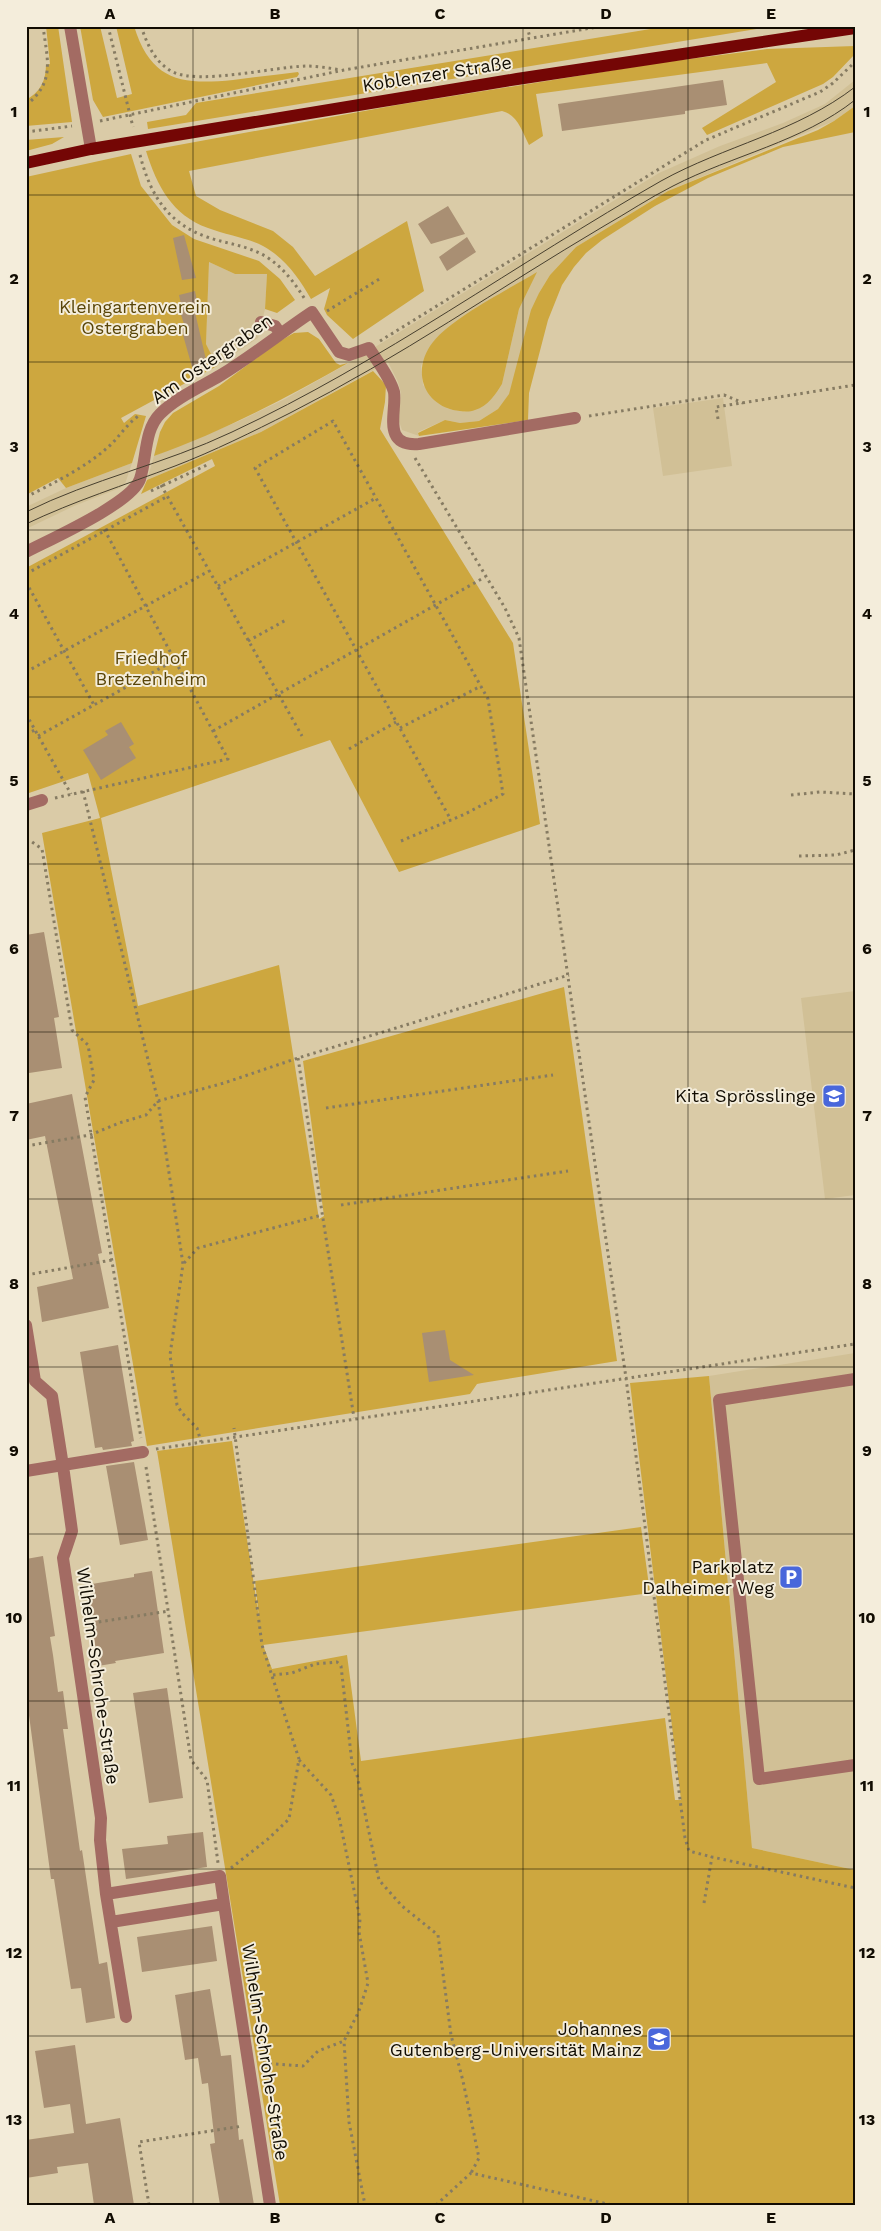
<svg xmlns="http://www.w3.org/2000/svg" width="881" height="2231" viewBox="0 0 881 2231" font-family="'Work Sans',sans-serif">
  <rect width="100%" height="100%" fill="#dacba7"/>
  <path fill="#d1c096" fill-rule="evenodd" d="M855,80V106L834,121L668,191L576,247L550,275L539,293L509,395L498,409L479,421L460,423L445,420L418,432L419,436L402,430L398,418L401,393L398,382L388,362L261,432L147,480L154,456L237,422L285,399L354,360L659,173L720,146L783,123L825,104ZM536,273L519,309L502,384L497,392L491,399L464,412L446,408L423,385L421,366L428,350L434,341Z
    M209,262L235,274H267L265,309L258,338L217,366L206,344Z
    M723,398L732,466L663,476L653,408Z
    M132,463L125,484L120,488L74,506L26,529V507L66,488Z
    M855,991V1195L825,1199L801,998Z
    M855,1353V1870L752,1848L709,1376Z"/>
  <path fill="#cda73f" d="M46,26H58L72,122L26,126V100C40,92 46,81 46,65L50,64Z
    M80,26H100L117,98L132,94L116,26H134C151,81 181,85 233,80C254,77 276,75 298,72L299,74L297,77L103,117L93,100Z
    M669,26H774L148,129L147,122L186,115L196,103Z
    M855,46V54L833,77L823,84L707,135L702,128L776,82L767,63L536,94L543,136L529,145C522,132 518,115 502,111L189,171L196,196L220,210L273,231L293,247L315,276L407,221L424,291L353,339L327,315L324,309L330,288L311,299C299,278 285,258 263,246C245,237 226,235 208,228C172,215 157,186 146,151L397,105L658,63L767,49Z
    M855,106V132L783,147L708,178L655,206L602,240L586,253L574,267L562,285L548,320L529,393L528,420L419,436L418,433L445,420L460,423L479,421L498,409L509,394L531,310L539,293L550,275L576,247L668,191L818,130L834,121Z
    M64,137L52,144L26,151V140Z
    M131,154L141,186L172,225L194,239L259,261L280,279L295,300L277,313L265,309L267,274H235L209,262L206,344L217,366L121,418L124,423L135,414L146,416L132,463L66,488L58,478L26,495V177Z
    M537,272L519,309L502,384C496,394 488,406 475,410C468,413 460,411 453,410C420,401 413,367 433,342C454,316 508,290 537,272Z
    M308,332L319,339L336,363L340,365L348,363C286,398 222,432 154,456L160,432L165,422L173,413L219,386L278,342L294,333Z
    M373,371L386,385L385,402L380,429L513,643L540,824L399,872L330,740L101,818L138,1006L279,965L319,1219L324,1216L303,1061L564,987L617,1361L482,1383L477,1384L470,1394L147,1446L42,833L100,818L88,773L26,794V568L215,466L212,459L141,494L147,480L261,432Z
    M709,1376L752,1848L855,1870V2205H280L157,1451L232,1441L259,1618L255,1581L641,1527L650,1593L263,1645L272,1669L347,1655L361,1761L665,1718L675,1800H681L630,1383Z"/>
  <path fill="#a98f73" d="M723,80L727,105L685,111V114L562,131L558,104Z
    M448,206L465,234L431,244L418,224Z
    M184,235L196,278L182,280L173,238Z
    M467,237L476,252L447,271L439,257Z
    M195,291L198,306L186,308H194L207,364L192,367L183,335L181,325L184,324L179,309H182L179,295Z
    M121,722L134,744L129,747L136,758L101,780L83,750L108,735L105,731Z
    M44,932L59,1017L54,1018L62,1068L29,1073L26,1053V935Z
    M72,1094L102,1253L98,1254L109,1308L42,1322L37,1287L73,1279L45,1136L26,1140V1104Z
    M445,1330L450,1360L474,1375L429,1382L422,1333Z
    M118,1345L134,1441L131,1442L132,1446L103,1450L102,1447L95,1448L80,1352Z
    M134,1462L148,1540L120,1545L106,1466Z
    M43,1556L55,1636L50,1637L53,1655L58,1692L63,1691L68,1729H63L80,1851L82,1850L99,1964L107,1962L115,2018L86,2023L81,1988L71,1989L54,1879H51L26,1693V1559Z
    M152,1571L164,1653L115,1661L116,1663L98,1666L86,1585L134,1577V1574Z
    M167,1688L183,1798L149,1803L133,1693Z
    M203,1832L207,1867L126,1879L122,1849L168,1844L167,1836Z
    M212,1926L217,1961L142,1972L137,1937Z
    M210,1989L221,2056L231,2055L239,2140L243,2139L254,2205H220L210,2144L215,2143L208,2083L202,2084L198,2058L185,2060L175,1995Z
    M75,2045L86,2124L120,2118L134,2205H94L88,2163L57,2167L58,2173L26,2178V2140L74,2133L70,2104L44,2108L35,2051Z"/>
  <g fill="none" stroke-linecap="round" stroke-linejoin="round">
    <path stroke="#867b62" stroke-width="3" stroke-dasharray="2.5 4" stroke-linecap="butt" d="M108,26L133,127
      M141,26C147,44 155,63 173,72C200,85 273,67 306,66C317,66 329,68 341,70
      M527,26L530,38
      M26,105C56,82 47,59 43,26
      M100,121L344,70L603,26
      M26,132L72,126
      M140,155C150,194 167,223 207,237C227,244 246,245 265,256C283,267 295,283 306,301
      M327,311L381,278
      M380,341L706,140L820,92L833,83L855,62
      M589,416L724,395L743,403
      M718,419L716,407L855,385
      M415,458L505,608L519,638L626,1378L685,1838L689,1851L712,1857
      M161,485L302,736
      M151,491L209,464
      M26,497C52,484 86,467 107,448C119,438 126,424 140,415
      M26,574L168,496
      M26,582L94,705
      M218,586L376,498
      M248,641L286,620
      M26,672L209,571
      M26,714L71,794
      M400,728L481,686
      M213,731L485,577
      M26,734L35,730
      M38,736L175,660
      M349,749L396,722
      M83,791L158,1101L183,1264L170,1355L177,1405L182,1413L197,1428L201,1442
      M791,795L820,792L855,794
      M55,798L228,759L103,527
      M401,841L465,814L503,794L488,699L333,421L255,468L451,820
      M26,844L32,842L42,849L72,1030L88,1045L94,1080L85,1097L141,1438
      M799,856L836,855L855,850
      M298,1058L354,1418
      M326,1108L553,1075
      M26,1146L90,1135L119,1123L146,1115L158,1101L224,1083L298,1058L569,975
      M341,1205L568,1171
      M184,1263L198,1248L322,1215
      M26,1275L112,1260
      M156,1449L855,1344
      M146,1467L191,1760L207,1780L218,1863
      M86,1624L169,1611
      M273,1675L292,1673L315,1664L337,1662L341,1666L352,1763L357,1775L379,1880L402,1906L438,1935L451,2035L463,2081L479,2158L471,2173
      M299,1760L331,1795L339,1817L360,1919L359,1932L368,1983L359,2011L344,2041L349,2122L365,2205
      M231,1868L268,1839L289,1819L299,1759L262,1645L234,1428
      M704,1903L712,1857L855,1888
      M263,2063L303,2066L318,2051L344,2041
      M149,2205L139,2142L243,2126
      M436,2205L471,2173L612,2205"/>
    <path stroke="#a36b63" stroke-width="12" d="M70,26L91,149
      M261,322L275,326L280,333
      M26,552C51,539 132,503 140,479C147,458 144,430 160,414C177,397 201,387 221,375C252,356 282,332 312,312L339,352L349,355L369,348C377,361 390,377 394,392C397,411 381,447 419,444L575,418
      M26,805L42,800
      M26,1325L35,1381L52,1396L63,1466L72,1531L63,1558L101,1818L100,1840L106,1894L126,2017
      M855,1379L719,1400L759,1779L855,1765
      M26,1471L143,1452
      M106,1894L220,1876L224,1904
      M111,1922L224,1904L270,2205"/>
    <path stroke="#740605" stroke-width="12" d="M26,163L91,149L517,79L855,28"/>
    <path stroke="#473f2e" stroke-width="1" d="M26,512C92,479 165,464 232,432C382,362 517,263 661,181C724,146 797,132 855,87
      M26,524C74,501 125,485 175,466C214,451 252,432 290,413C399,358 499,288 604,226C627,213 649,198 673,186C733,155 802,142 855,100"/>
  </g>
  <path fill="none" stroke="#110c02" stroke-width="1" stroke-opacity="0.55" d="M193,26V2205M358,26V2205M523,26V2205M688,26V2205M26,195H855M26,362H855M26,530H855M26,697H855M26,864H855M26,1032H855M26,1199H855M26,1367H855M26,1534H855M26,1701H855M26,1869H855M26,2036H855"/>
  <defs>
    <g id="school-square" transform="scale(1.25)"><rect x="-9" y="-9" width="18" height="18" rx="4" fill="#4967db" stroke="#f4eddb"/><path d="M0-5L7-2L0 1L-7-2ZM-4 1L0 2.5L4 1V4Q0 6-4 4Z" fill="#fff"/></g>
    <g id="parking-square" transform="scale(1.25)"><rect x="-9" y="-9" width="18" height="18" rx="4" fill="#4967db" stroke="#f4eddb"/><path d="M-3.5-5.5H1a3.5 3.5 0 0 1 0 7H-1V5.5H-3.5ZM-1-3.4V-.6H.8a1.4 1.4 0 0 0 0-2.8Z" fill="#fff"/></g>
    <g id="university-square" transform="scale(1.25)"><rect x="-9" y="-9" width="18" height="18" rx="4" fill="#4967db" stroke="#f4eddb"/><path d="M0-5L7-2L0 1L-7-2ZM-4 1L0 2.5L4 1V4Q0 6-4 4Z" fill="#fff"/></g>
  </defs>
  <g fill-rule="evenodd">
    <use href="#school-square" x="834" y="1096"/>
    <use href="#parking-square" x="791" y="1577"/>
    <use href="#university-square" x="659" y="2039"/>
  </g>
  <g text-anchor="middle" stroke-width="4" stroke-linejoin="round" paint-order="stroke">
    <g font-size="18" fill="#110c02" stroke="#f4eddb">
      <text transform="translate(437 74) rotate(-9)" y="6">Koblenzer Straße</text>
      <text transform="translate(212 359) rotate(-35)" y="6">Am Ostergraben</text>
      <text transform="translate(98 1676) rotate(82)" y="6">Wilhelm-Schrohe-Straße</text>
      <text transform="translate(265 2052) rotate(81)" y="6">Wilhelm-Schrohe-Straße</text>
    </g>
    <g font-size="18" fill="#594508" stroke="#f4eddb">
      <text x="135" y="313">Kleingartenverein<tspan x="135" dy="21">Ostergraben</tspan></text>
      <text x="151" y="664">Friedhof<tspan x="151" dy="21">Bretzenheim</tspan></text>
    </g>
    <g font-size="18" fill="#110c02" stroke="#f4eddb" text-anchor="end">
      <text x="816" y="1102">Kita Sprösslinge</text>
      <text x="774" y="1573">Parkplatz<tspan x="774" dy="21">Dalheimer Weg</tspan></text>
      <text x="642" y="2035">Johannes<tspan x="642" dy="21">Gutenberg-Universität Mainz</tspan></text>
    </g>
  </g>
  <rect width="881" height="2231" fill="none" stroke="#f4eddb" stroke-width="55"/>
  <rect x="28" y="28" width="826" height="2176" fill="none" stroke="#110c02" stroke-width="2"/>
  <g font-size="16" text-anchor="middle" font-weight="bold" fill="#110c02">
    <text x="110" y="19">A</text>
    <text x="275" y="19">B</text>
    <text x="440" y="19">C</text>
    <text x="606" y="19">D</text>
    <text x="771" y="19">E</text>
    <text x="14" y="117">1</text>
    <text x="867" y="117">1</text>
    <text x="14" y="284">2</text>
    <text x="867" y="284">2</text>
    <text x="14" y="452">3</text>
    <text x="867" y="452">3</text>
    <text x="14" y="619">4</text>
    <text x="867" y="619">4</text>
    <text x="14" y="786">5</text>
    <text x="867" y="786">5</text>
    <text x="14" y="954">6</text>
    <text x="867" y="954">6</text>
    <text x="14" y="1121">7</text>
    <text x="867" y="1121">7</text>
    <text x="14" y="1289">8</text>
    <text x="867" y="1289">8</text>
    <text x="14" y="1456">9</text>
    <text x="867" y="1456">9</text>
    <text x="14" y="1623">10</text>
    <text x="867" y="1623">10</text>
    <text x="14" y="1791">11</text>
    <text x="867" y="1791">11</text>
    <text x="14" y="1958">12</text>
    <text x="867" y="1958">12</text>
    <text x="14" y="2125">13</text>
    <text x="867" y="2125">13</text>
    <text x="110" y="2223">A</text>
    <text x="275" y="2223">B</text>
    <text x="440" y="2223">C</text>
    <text x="606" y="2223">D</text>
    <text x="771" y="2223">E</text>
  </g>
</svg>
